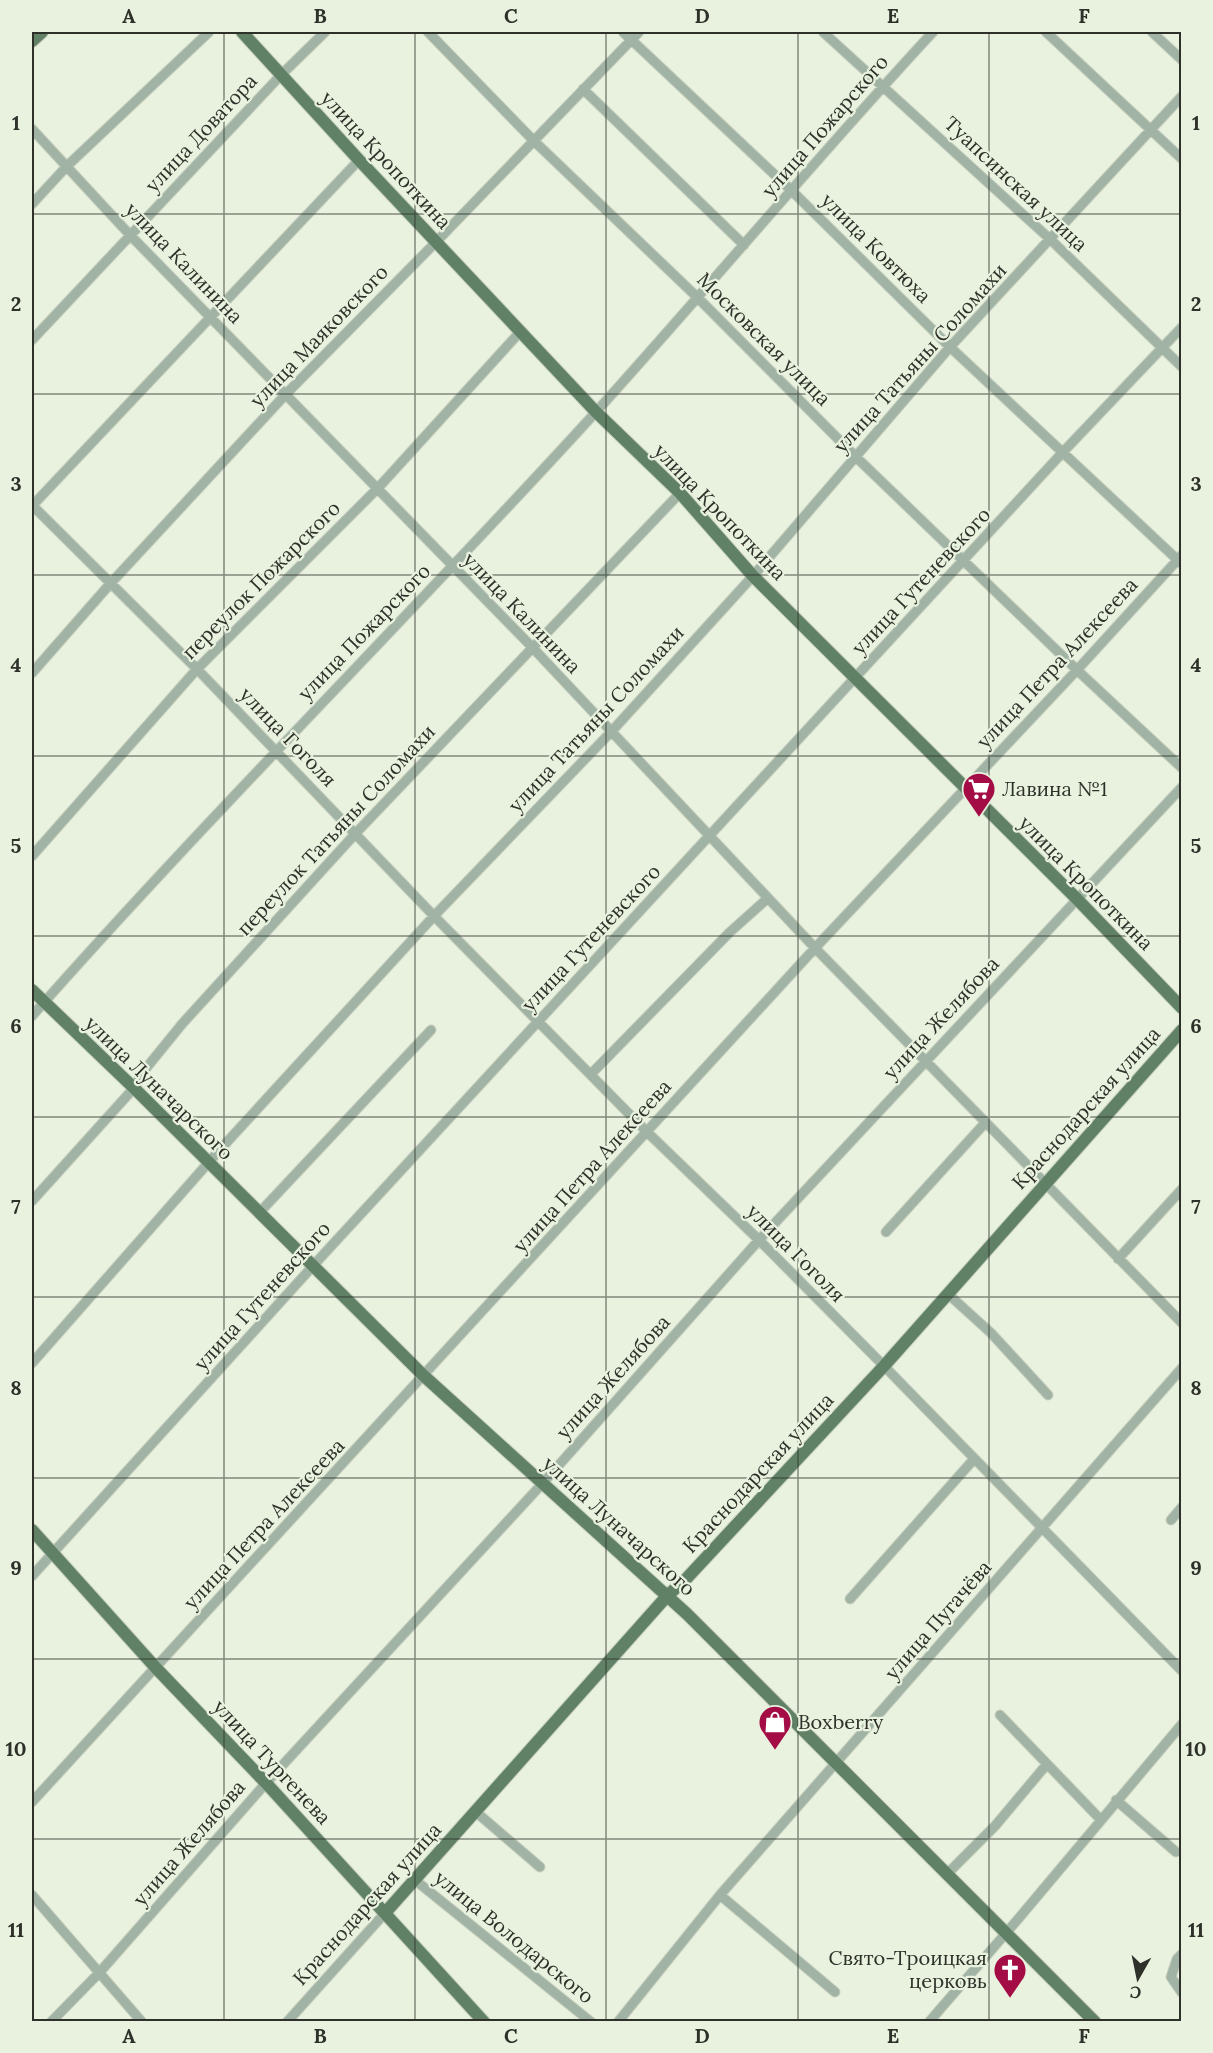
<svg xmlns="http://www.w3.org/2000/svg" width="1213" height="2053" viewBox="0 0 1213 2053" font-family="Lora,serif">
  <rect width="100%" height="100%" fill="#e9f2df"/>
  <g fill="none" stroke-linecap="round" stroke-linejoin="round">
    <g stroke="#c7cfbe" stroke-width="11">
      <path id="minor" d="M428,32L534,141L697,297L856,457L1077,670L1182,768
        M623,32L792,191L950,347L1182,564
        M823,32L1051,240L1182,367
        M1046,32L1182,159
        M1152,32L1182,60
        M583,89L744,245
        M32,129L130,235L532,647L815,948L1182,1323
        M32,204L67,166L209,32
        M32,340L281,75L325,32
        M32,505L197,669L434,916L647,1132L759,1240L884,1366L1182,1671
        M32,506L359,160
        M32,673L110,584L286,394L436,242L639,32
        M32,856L197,669L378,488L520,332
        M32,1016C214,810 410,616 595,413C709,287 818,156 933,32
        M591,1074L730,932L768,898
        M32,1201L134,1088L143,1072L182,1024L356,833L680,493
        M259,1213L431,1030
        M886,1232L985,1123
        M1118,1259L1182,1189
        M948,1294L991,1333L1048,1395
        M32,1363L216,1154L434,916L611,732L753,576L950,347L1182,96
        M1171,1520L1182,1507
        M32,1576L322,1256L1063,452L1182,327
        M850,1599L974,1459
        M1000,1715L1101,1820
        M1116,1800L1176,1852
        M32,1802L815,948L1077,670L1182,555
        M476,1812L540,1867
        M948,1873L995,1826L1047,1764
        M415,1880L591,2022
        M32,1895L142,2022
        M720,1895L835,1992
        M1182,1954L1177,1959L1171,1977L1182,1993
        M51,2022L99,1973L266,1783L542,1484L759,1240L1182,787
        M287,2022L385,1913
        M618,2022L720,1895L1182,1368
        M929,2022L1019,1918L1182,1724"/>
    </g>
    <g stroke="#c7cfbe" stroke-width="14">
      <path id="major" d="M242,32L359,160L596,412L680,493L753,576L1077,899L1182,1008
        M32,41L42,32
        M32,990L134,1088L424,1376L687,1614L1095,2022
        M32,1530L156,1668L266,1783L484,2022
        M385,1913L667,1596L686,1579L884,1366L1182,1030"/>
    </g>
    <use href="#minor" stroke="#a1b3a4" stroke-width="9"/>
    <use href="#major" stroke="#608166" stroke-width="12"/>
  </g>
  <path fill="none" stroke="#2e3129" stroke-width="1.5" stroke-opacity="0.55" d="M224,32V2022M415,32V2022M606,32V2022M798,32V2022M989,32V2022M32,214H1182M32,394H1182M32,575H1182M32,756H1182M32,936H1182M32,1117H1182M32,1297H1182M32,1478H1182M32,1659H1182M32,1839H1182"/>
  <defs>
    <g id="supermarket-pin" transform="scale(1.725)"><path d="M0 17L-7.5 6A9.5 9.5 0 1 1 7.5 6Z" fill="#a40c45" stroke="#e9f2df"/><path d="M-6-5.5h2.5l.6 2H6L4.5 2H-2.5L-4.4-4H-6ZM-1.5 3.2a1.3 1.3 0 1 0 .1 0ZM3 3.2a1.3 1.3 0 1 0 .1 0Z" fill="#fff"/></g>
    <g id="shop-pin" transform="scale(1.725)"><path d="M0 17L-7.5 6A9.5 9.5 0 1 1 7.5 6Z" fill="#a40c45" stroke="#e9f2df"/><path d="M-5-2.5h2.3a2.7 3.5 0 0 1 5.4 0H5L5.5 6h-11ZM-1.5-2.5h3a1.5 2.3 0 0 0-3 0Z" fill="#fff"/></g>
    <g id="church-pin" transform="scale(1.725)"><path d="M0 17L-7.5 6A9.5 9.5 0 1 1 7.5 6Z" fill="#a40c45" stroke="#e9f2df"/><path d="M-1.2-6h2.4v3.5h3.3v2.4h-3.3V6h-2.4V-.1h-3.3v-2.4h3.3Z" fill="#fff"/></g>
  </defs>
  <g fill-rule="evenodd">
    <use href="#supermarket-pin" x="979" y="789"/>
    <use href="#shop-pin" x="775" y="1722"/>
    <use href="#church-pin" x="1010" y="1970"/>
  </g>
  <g text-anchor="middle" stroke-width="4.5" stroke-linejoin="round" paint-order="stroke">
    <g font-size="20" fill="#2e3129" stroke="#e9f2df">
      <text transform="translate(825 126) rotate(-49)" y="7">улица Пожарского</text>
      <text transform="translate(201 133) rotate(-47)" y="7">улица Доватора</text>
      <text transform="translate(386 160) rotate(47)" y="7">улица Кропоткина</text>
      <text transform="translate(1016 184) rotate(43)" y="7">Туапсинская улица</text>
      <text transform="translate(876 248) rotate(45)" y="7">улица Ковтюха</text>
      <text transform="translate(184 263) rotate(46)" y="7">улица Калинина</text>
      <text transform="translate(319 336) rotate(-46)" y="7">улица Маяковского</text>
      <text transform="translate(764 339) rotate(45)" y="7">Московская улица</text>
      <text transform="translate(920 358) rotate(-48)" y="7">улица Татьяны Соломахи</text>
      <text transform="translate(720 512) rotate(46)" y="7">улица Кропоткина</text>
      <text transform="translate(261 580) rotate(-45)" y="7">переулок Пожарского</text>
      <text transform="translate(921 581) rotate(-47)" y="7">улица Гутеневского</text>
      <text transform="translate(522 613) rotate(46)" y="7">улица Калинина</text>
      <text transform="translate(364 632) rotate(-46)" y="7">улица Пожарского</text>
      <text transform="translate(1057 663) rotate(-47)" y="7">улица Петра Алексеева</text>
      <text transform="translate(596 719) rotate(-47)" y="7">улица Татьяны Соломахи</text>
      <text transform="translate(288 737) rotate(46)" y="7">улица Гоголя</text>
      <text transform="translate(336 830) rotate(-47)" y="7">переулок Татьяны Соломахи</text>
      <text transform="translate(1086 883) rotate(45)" y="7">улица Кропоткина</text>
      <text transform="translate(591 938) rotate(-47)" y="7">улица Гутеневского</text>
      <text transform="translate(941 1018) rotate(-47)" y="7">улица Желябова</text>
      <text transform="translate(159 1088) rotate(44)" y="7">улица Луначарского</text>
      <text transform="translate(1086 1108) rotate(-48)" y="7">Краснодарская улица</text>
      <text transform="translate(592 1166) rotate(-48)" y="7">улица Петра Алексеева</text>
      <text transform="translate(796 1253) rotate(45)" y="7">улица Гоголя</text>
      <text transform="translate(262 1296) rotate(-48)" y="7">улица Гутеневского</text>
      <text transform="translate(613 1377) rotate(-48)" y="7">улица Желябова</text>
      <text transform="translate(758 1473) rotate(-47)" y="7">Краснодарская улица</text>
      <text transform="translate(264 1524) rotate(-47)" y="7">улица Петра Алексеева</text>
      <text transform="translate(619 1526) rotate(42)" y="7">улица Луначарского</text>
      <text transform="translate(938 1620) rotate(-49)" y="7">улица Пугачёва</text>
      <text transform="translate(272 1762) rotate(47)" y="7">улица Тургенева</text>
      <text transform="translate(189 1843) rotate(-49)" y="7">улица Желябова</text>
      <text transform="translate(367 1904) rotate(-48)" y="7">Краснодарская улица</text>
      <text transform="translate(514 1937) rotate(39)" y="7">улица Володарского</text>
    </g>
    <g font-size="20" fill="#2e3129" stroke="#e9f2df" text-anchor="start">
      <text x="1002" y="796">Лавина №1</text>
      <text x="798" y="1729">Boxberry</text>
      <text x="987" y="1965" text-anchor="end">Свято-Троицкая<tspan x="987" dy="23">церковь</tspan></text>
    </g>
  </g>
  <rect width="1213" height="2053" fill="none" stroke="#e9f2df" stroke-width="66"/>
  <g transform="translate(1138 1978) rotate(189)" stroke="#e9f2df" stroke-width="4.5" paint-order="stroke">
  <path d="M0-4.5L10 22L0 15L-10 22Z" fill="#2e3129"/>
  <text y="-9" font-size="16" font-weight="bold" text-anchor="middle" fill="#2e3129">С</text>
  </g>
  <rect x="33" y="33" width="1147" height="1987" fill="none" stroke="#2e3129" stroke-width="2"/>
  <g font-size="20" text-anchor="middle" font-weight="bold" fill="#2e3129">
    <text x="129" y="23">A</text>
    <text x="320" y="23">B</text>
    <text x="511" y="23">C</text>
    <text x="702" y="23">D</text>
    <text x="893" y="23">E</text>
    <text x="1084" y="23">F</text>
    <text x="16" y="130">1</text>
    <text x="1196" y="130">1</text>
    <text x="16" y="311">2</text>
    <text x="1196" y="311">2</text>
    <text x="16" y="491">3</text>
    <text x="1196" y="491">3</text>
    <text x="16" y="672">4</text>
    <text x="1196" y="672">4</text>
    <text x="16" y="853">5</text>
    <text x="1196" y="853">5</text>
    <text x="16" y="1033">6</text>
    <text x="1196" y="1033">6</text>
    <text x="16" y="1214">7</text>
    <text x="1196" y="1214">7</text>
    <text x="16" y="1395">8</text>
    <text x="1196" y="1395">8</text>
    <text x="16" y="1575">9</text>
    <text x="1196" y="1575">9</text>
    <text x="16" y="1756">10</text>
    <text x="1196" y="1756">10</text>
    <text x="16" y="1937">11</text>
    <text x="1196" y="1937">11</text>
    <text x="129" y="2043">A</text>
    <text x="320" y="2043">B</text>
    <text x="511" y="2043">C</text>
    <text x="702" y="2043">D</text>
    <text x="893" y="2043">E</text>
    <text x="1084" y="2043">F</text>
  </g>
</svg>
